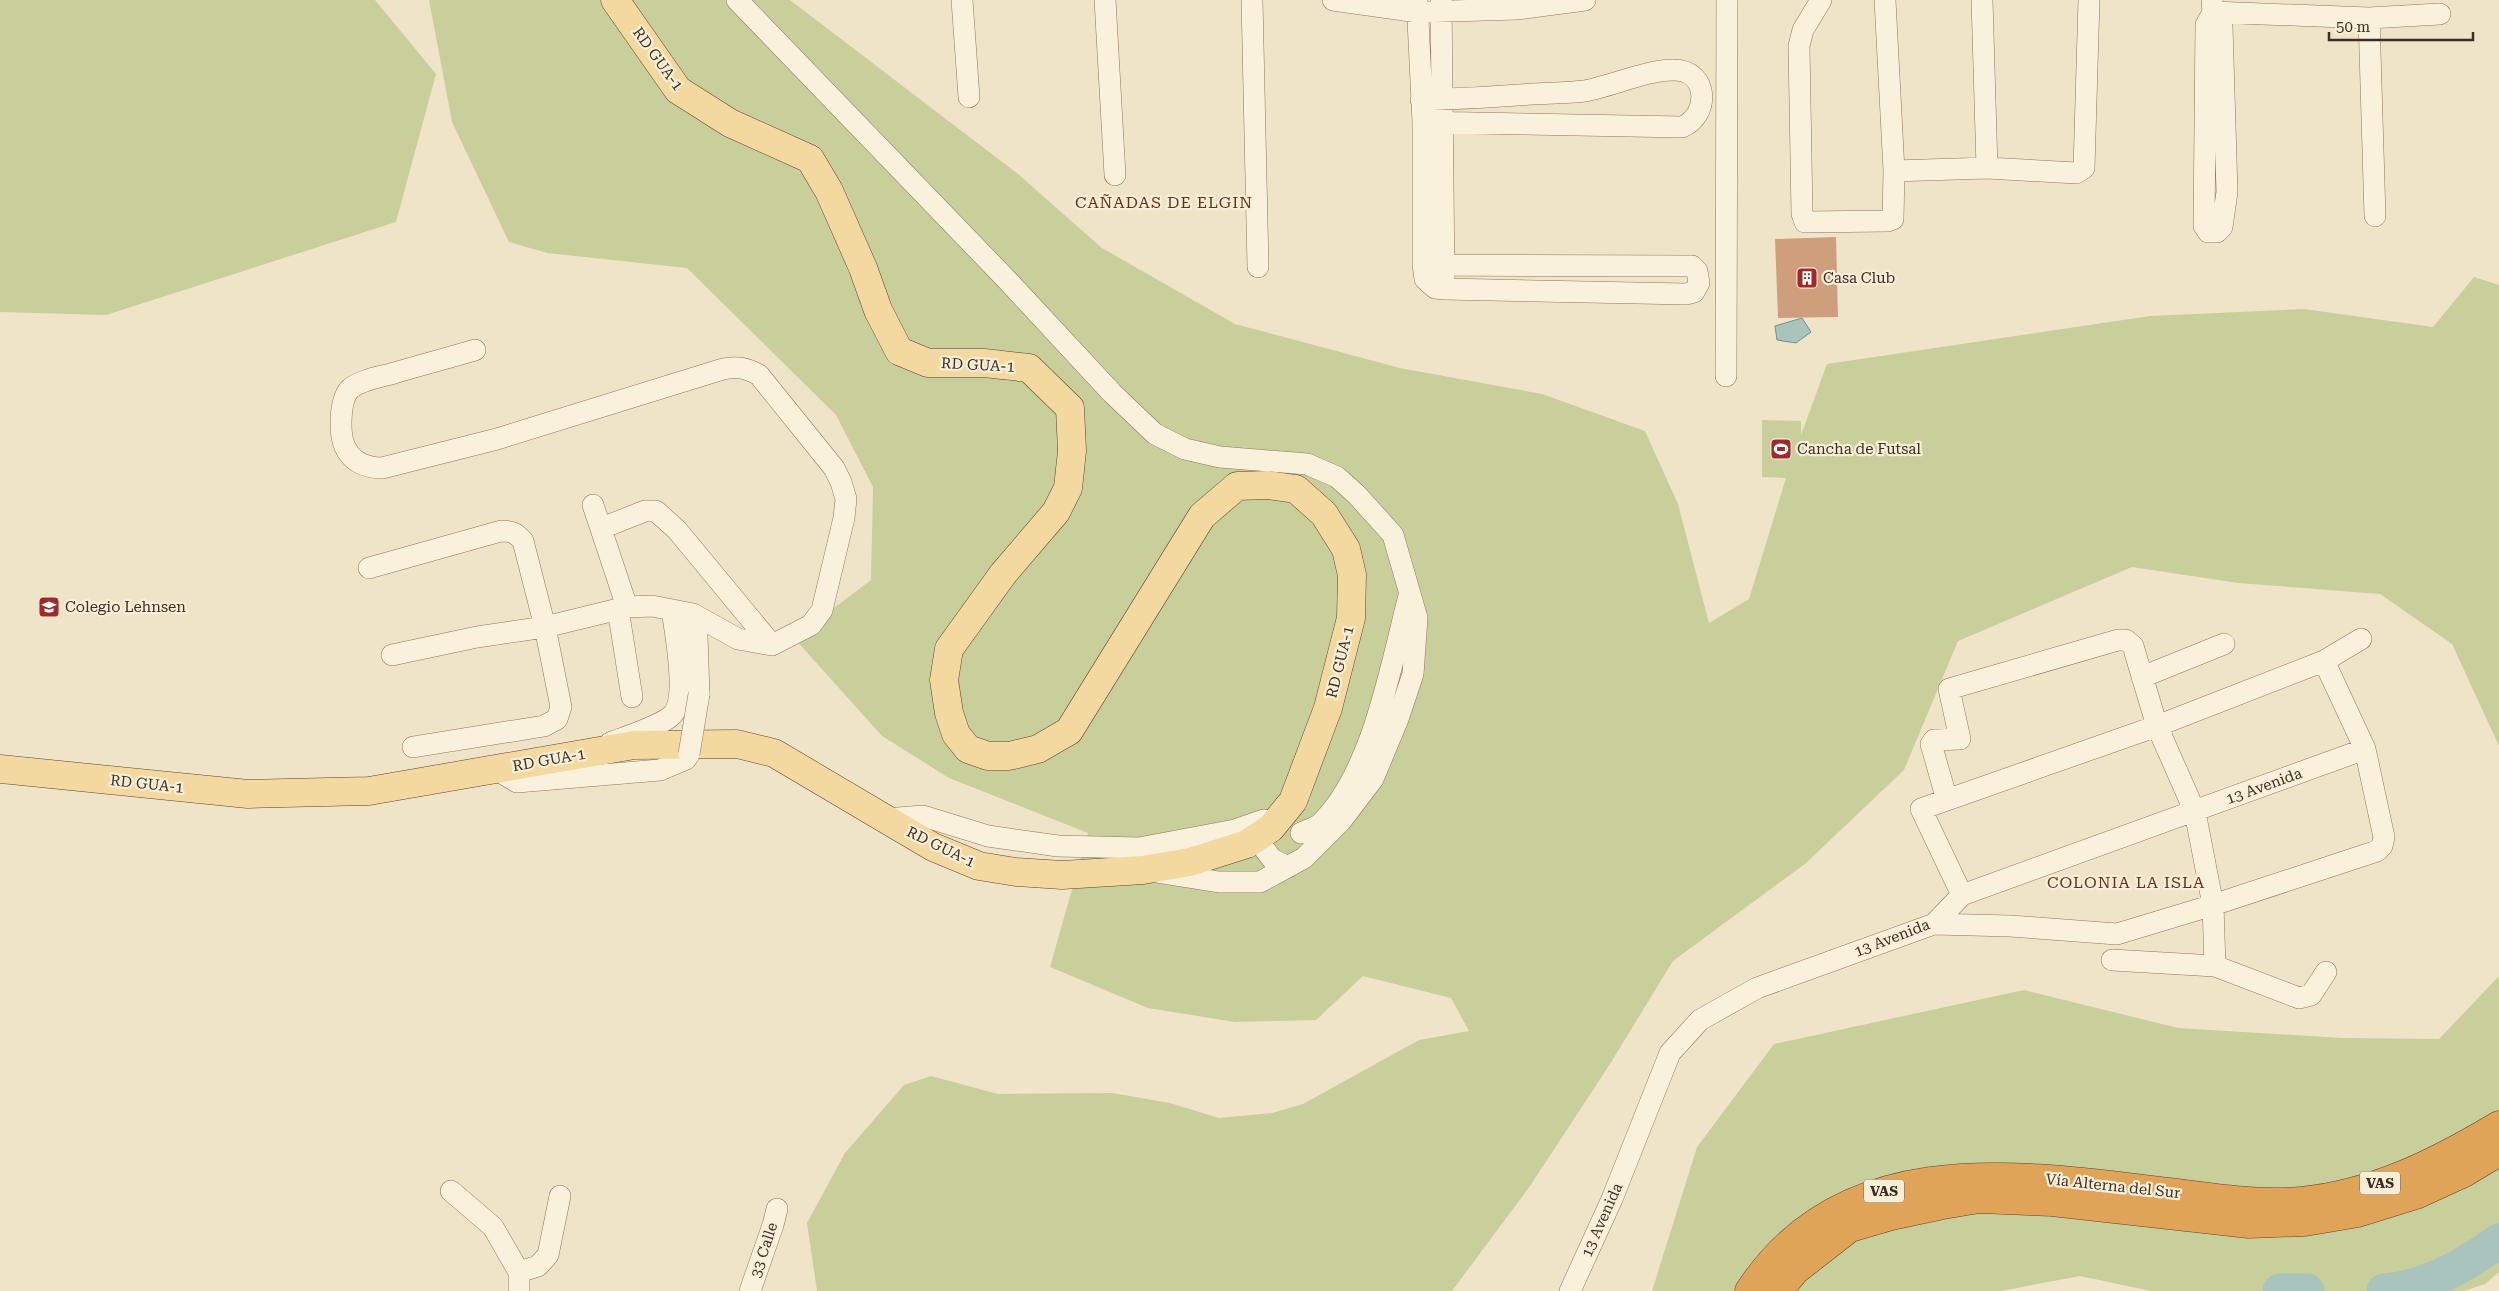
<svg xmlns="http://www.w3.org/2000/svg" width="2499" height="1291" viewBox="0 0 2499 1291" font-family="'Roboto Serif',serif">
  <rect width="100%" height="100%" fill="#f0e4c8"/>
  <path fill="#c9cf9b" d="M0,0H375L436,74L396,222L106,315L0,312Z
    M429,0H790L1018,174L1102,248L1235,324L1400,368L1542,394L1645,431L1678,504L1709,623L1749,599L1786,478L1762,477V420L1801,421V435L1827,364L2150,316L2304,309L2433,327L2474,277L2499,285V746L2452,644L2380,594L2238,583L2132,567L1958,641L1904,770L1806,863L1673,961L1610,1064L1530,1186L1452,1291H817L807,1223L845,1153L904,1085L931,1076L998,1094L1112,1093L1170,1103L1219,1118L1272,1113L1303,1104L1419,1040L1469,1031L1451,998L1363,976L1316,1020L1235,1022L1148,1008L1050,967L1088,833L949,778L882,736L794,638L871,580L873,487L836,415L687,268L547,253L509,242L452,122Z
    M2499,976V1272L2485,1284L2464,1291H2151L2080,1276L2001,1291H1652L1697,1147L1774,1044L2024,990L2178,1028L2342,1038L2439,1039Z"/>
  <path fill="#a9c4bc" stroke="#6f938a" d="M1802,318L1811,332L1796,343L1777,340L1775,326Z"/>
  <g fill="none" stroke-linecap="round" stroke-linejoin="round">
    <path stroke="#a9c4bc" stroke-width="35" d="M2280,1291H2307
      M2384,1291C2427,1288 2465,1265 2499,1241"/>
  </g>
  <path fill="#cf9f7d" d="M1836,237L1838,317L1778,318L1775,239Z"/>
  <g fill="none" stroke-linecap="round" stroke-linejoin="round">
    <g stroke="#8d765c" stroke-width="22">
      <path id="minor" d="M737,0L1009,282L1112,393L1155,434L1185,449L1220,457L1307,464L1337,477L1357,495L1393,535L1417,618L1413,674L1398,719L1373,779L1341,821L1304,858L1260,882H1219L1156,872
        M962,0L969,97
        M1105,0L1115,175
        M1252,0L1258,267
        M1333,0L1418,12L1517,9L1585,0
        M1417,0L1423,122V265L1425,279L1435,288L1445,289L1686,294L1694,292L1699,283L1697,271L1692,266L1423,265
        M1441,0L1444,279
        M1821,0L1803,30L1799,46L1802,214L1805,222L1888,221L1893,219L1894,171L1885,0
        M1982,0L1987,168L2076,173L2084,168L2089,0
        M2212,0L2213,12L2222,26L2227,192L2222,227L2217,232H2208L2204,226L2206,25L2213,12
        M2213,12L2369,18L2440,14
        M2369,18L2375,216
        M1421,100C1458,99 1495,97 1532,94C1549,93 1568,93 1585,91C1611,86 1651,69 1674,70C1709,70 1710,116 1682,127L1423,122
        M1894,171L1987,168
        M1726,376L1727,0
        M593,505L627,607
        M602,528L645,511H656L677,530L772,645
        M369,568L501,531C512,531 516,533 523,541L545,627L561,707L557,719L544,726L413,747
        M618,609L632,697
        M693,614L697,636L699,694
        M392,655L477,637L545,627L627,607L652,606L693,614L738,639L772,645L811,625L822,610L844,518L846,499L841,482L834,468L759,375C747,368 737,366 723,369L497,439L382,468C366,468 352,462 345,447C339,434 339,398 351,388C363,379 381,377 394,373C421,365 448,358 475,350
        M2142,677L2224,644
        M610,743C625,737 660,726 671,716C689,701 675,632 672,610
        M497,770L517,782L660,770L686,759L689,754
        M1947,800L1931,744L1934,740L1960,739L1949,689L2118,640H2126L2133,646L2157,726L2195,812L2213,905L2215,966L2299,998L2311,995L2326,972
        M886,819L923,816L988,836L1058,846L1139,848L1235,830L1264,820
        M1301,833C1307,830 1316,828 1321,823C1373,772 1391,664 1409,596
        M1256,838L1272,859L1288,867
        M1962,895L1921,809L2157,726L2324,661L2361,639
        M1934,924L2010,926L2117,934L2213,905L2377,851L2382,846L2384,837L2365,749L2324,661
        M2112,960L2215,966
        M451,1191L493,1227L519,1272V1291
        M519,1272L538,1266L548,1255L560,1196
        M750,1291L773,1225L777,1209
        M1570,1291L1612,1199L1670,1053L1700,1020L1757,988L1934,924L1962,895L2365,749"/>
    </g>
    <g stroke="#5b4430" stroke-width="29">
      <path id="major" d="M0,769L248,794L369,791L634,745L737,744L774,753L933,847L979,866L1016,872L1062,875L1143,870L1190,862L1247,844L1271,828L1293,801L1328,708L1351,618L1352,575L1346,549L1324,514L1296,489L1268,485L1237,486L1202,516L1069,731L1038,749L1009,756H988L968,749L956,734L949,713L944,680L949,649L1003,574L1056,512L1068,488L1072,451L1070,408L1029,368L984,363H928L899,351L878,310L863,268L829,191L810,159L730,123L678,90L615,0"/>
    </g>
    <g stroke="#5b4430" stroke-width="29">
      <path id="highway" d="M1749,1291C1844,1145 2021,1174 2168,1192C2212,1197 2256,1205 2301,1201C2374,1194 2437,1162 2499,1125
        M1778,1291L1796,1270L1850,1228L1891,1216L1943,1205L1979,1199L2052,1202L2249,1224L2305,1222L2358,1213L2416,1195L2464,1173L2499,1152"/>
    </g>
    <use href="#minor" stroke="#faf1dc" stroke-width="21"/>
    <use href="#major" stroke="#f3d9a0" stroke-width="28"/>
    <use href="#highway" stroke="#e0a458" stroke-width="28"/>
    <g stroke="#8d765c" stroke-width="22" stroke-linecap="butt">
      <path id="minor-bridge" d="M689,754L699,694"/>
    </g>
    <use href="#minor-bridge" stroke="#faf1dc" stroke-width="21"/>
  </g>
  <defs>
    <g id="building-square" transform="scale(1.125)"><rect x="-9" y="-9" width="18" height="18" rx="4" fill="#9e2a2b" stroke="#f7eed8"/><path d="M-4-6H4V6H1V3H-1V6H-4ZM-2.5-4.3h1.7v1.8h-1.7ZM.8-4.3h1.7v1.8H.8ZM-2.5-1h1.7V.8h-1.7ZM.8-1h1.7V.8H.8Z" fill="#fff"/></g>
    <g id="stadium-square" transform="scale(1.125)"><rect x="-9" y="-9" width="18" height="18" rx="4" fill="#9e2a2b" stroke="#f7eed8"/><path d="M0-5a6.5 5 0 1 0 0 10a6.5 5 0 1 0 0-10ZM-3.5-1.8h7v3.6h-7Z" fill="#fff"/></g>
    <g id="school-square" transform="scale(1.125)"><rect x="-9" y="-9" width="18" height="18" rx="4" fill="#9e2a2b" stroke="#f7eed8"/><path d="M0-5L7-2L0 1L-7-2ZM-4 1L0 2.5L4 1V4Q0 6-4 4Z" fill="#fff"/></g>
  </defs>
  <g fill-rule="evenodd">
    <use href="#building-square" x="1807" y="278"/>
    <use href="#stadium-square" x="1781" y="449"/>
    <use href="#school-square" x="49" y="607"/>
  </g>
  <g text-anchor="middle" stroke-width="4.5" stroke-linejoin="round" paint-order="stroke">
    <g fill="#f7eed8" stroke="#756857" stroke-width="1">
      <rect x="2360" y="1171.5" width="40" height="23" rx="4"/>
      <rect x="1864" y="1179.5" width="40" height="23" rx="4"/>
    </g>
    <g font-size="14" font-weight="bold" fill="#3d2e20">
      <text x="2380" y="1188">VAS</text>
      <text x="1884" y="1196">VAS</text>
    </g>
    <g font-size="15" fill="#3d2e20" stroke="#f7eed8">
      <text transform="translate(658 59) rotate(54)" y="5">RD GUA-1</text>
      <text transform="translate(978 365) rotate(3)" y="5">RD GUA-1</text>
      <text transform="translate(1340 662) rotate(-76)" y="5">RD GUA-1</text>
      <text transform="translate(549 760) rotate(-10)" y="5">RD GUA-1</text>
      <text transform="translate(147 784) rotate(6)" y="5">RD GUA-1</text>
      <text transform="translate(2264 786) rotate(-20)" y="5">13 Avenida</text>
      <text transform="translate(941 847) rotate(26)" y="5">RD GUA-1</text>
      <text transform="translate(1892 938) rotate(-21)" y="5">13 Avenida</text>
      <text transform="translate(2113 1186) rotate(6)" y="5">Vía Alterna del Sur</text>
      <text transform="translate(1602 1220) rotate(-66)" y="5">13 Avenida</text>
      <text transform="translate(764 1250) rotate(-72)" y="5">33 Calle</text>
    </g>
    <g font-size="15" fill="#3d2e20" stroke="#f7eed8" text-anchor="start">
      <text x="1823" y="283">Casa Club</text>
      <text x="1797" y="454">Cancha de Futsal</text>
      <text x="65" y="612">Colegio Lehnsen</text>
    </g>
    <g font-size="16" letter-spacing="1" fill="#6b2e1e" stroke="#f7eed8">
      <text x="1164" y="208">CAÑADAS DE ELGIN</text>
      <text x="2126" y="888">COLONIA LA ISLA</text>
    </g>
  </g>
  <path d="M2329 32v8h144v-8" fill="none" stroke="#3d2e20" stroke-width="2.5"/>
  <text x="2336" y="32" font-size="15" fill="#3d2e20" stroke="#f7eed8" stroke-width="4" paint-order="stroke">50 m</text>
</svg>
